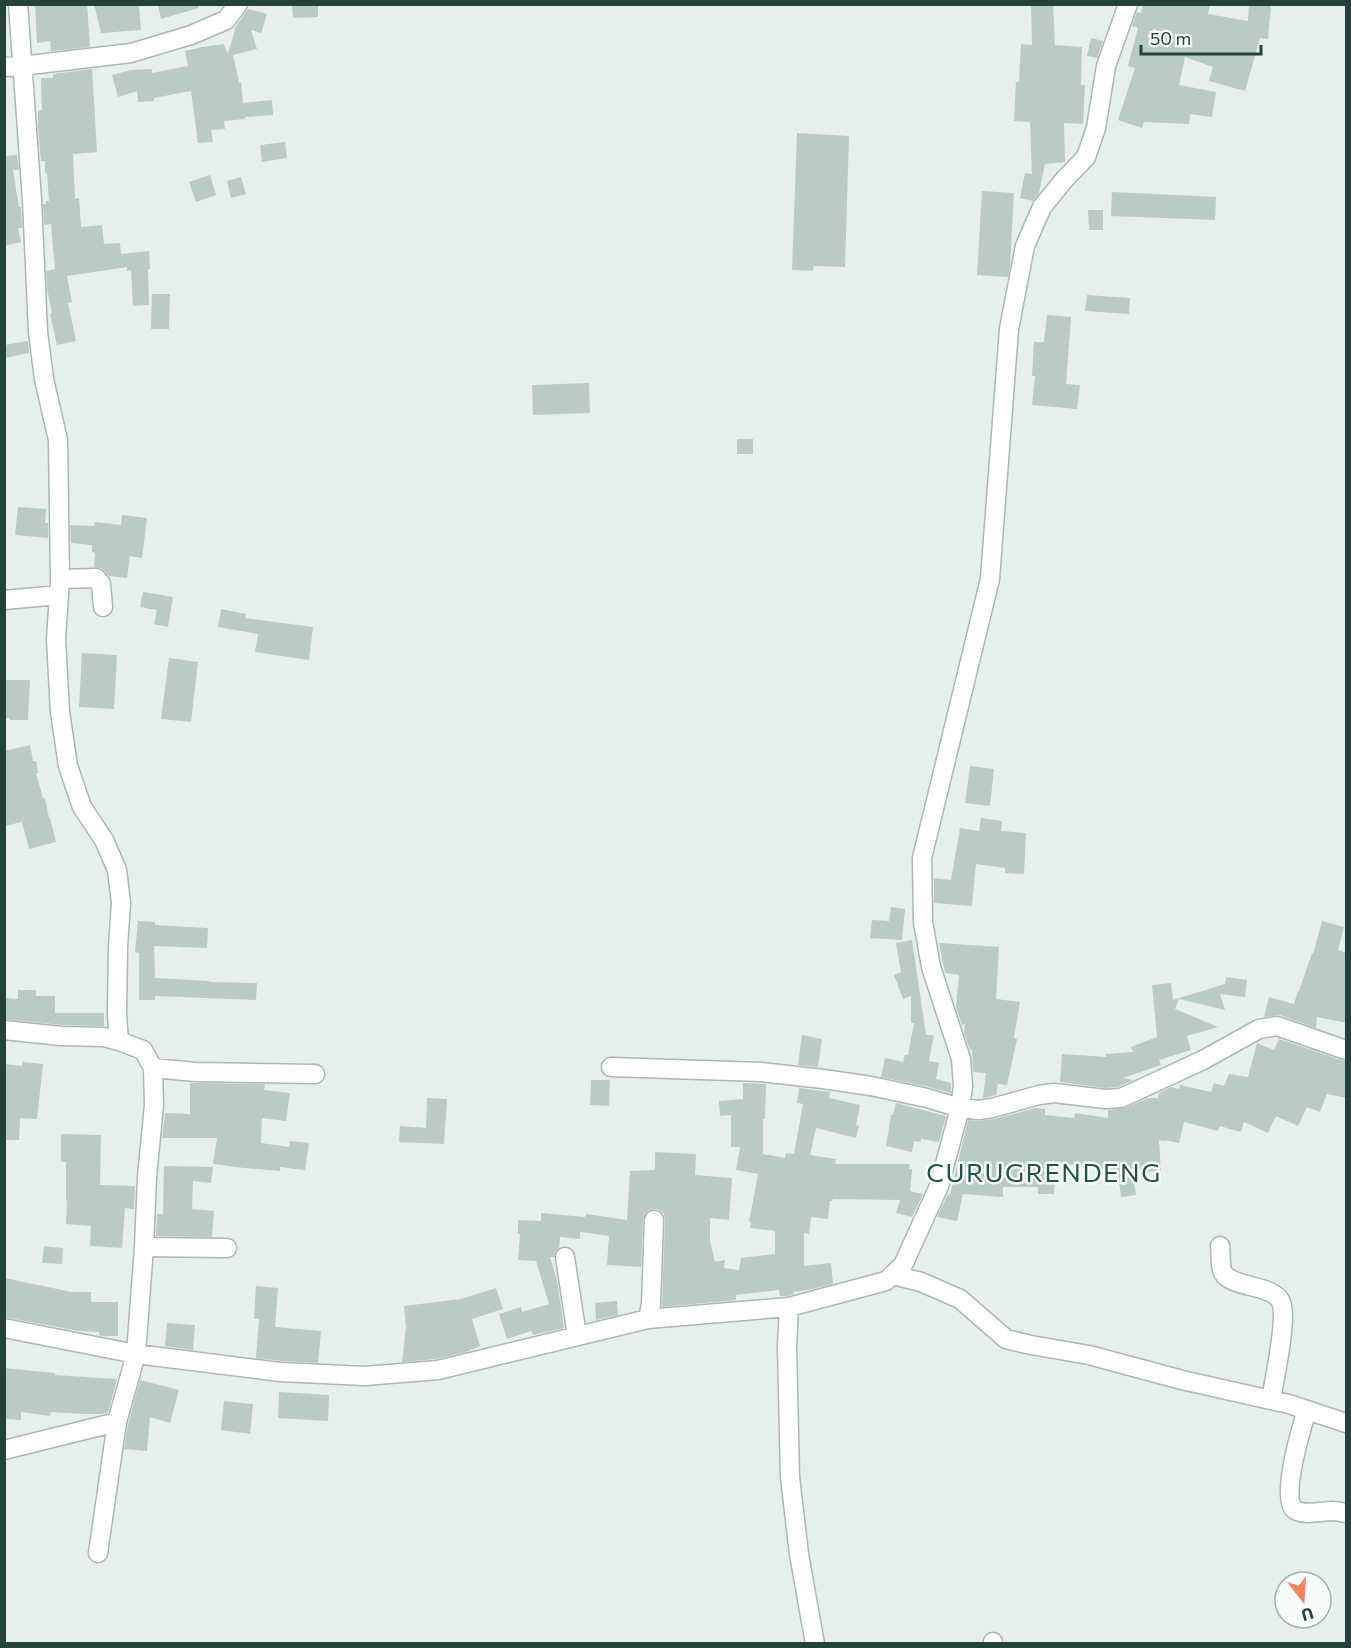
<svg xmlns="http://www.w3.org/2000/svg" width="1351" height="1648" viewBox="0 0 1351 1648" font-family="Commissioner,sans-serif">
  <rect width="100%" height="100%" fill="#e6efeb"/>
  <path fill="#bbcac4" d="M35,4H87L90,47L51,51L50,41L37,43Z
    M94,4H139L141,30L101,33Z
    M158,4H198L199,8L161,19Z
    M292,4H318V17L293,18Z
    M1031,4H1053L1055,45L1082,47L1081,85H1085L1083,124L1064,123L1065,162L1045,164L1039,193L1033,201L1020,198L1025,173L1032,174L1030,122L1014,121L1016,82H1019L1021,44L1032,45Z
    M1143,4H1210L1208,14L1248,21L1249,4H1271L1268,39L1260,38L1245,91L1209,81L1213,67L1185,57L1179,85L1216,92L1212,117L1190,114L1189,124L1144,122L1142,128L1118,120L1135,68L1128,66L1138,28L1132,26L1137,12L1141,13Z
    M248,9L267,14L261,33L251,30L257,49L233,55L239,82H241L243,103L272,100L273,115L245,117V119L224,121L225,129L211,130L213,142L198,143L191,91L154,98V101L138,102L137,91L118,97L112,75L131,70L152,69V73L188,66L185,51L202,47L224,44L228,54L236,26Z
    M1091,38L1103,41L1097,58L1087,56Z
    M92,69L97,152L73,154L75,199L79,198L81,227L102,225L104,244L120,243L121,254L149,251L150,269H148L149,305L133,306L131,270L127,271V267L67,276L72,302L68,303L76,341L57,345L50,314L52,313L47,288L46,271L55,269L51,224L44,225L43,204H46V201H49L47,173L45,174V161H41L38,126V111L42,110L41,78H53V74Z
    M797,133L849,136L845,267L814,266L813,271L792,270Z
    M285,142L287,158L262,162L260,145Z
    M17,155L19,170H13L19,207H21L22,228H18L21,242L4,246V156Z
    M210,175L216,195L196,202L189,182Z
    M241,177L246,194L231,198L227,181Z
    M982,191L1014,193L1010,266L1008,277L977,275Z
    M1112,192L1216,197L1215,220L1111,216Z
    M1088,210H1103V230H1089Z
    M152,294H170L169,329H151Z
    M1087,295L1130,298L1129,314L1085,311Z
    M1047,315L1071,317L1066,384L1080,385L1077,409L1032,405L1035,376H1032L1034,342H1044Z
    M28,341L29,353L4,358V345Z
    M589,383L590,413L533,415L532,385Z
    M737,439H753V454H737Z
    M18,507L46,509L45,523H48V538L15,535Z
    M122,515L147,518L142,558L130,556L127,578L109,576L101,568L94,567L95,553L92,552V545L71,543L70,525L94,526L95,522L121,525Z
    M143,592L173,597L168,627L154,624L157,610L140,607Z
    M221,609L246,614L245,618L313,627L309,660L255,652L258,634L218,627Z
    M82,653L117,655L114,709L79,707Z
    M169,658L198,662L191,722L161,719Z
    M4,680H30L28,720H10V718H4Z
    M30,745L33,761H36L38,773H36L43,798H45L49,818H50L56,842L29,849L22,822L4,826V751Z
    M970,766L994,769L990,806L965,803Z
    M981,818L1002,821L1001,831L1026,833L1024,874L1005,873V868L976,864L972,906L934,903V878L951,880L960,828L979,831Z
    M891,907L905,909L902,940L870,938L872,920L889,921Z
    M138,921L155,922V925L208,928L207,948L154,946L155,978L209,981V982L257,983L256,1000L155,996V1000H139V953L135,952Z
    M1322,921L1344,927L1338,950L1347,953V1023L1317,1017L1316,1028L1280,1015L1264,1017L1269,997L1294,1004L1298,991H1299L1312,953L1313,954Z
    M912,940L926,1035H934L929,1061L939,1063L936,1079L951,1083V1093L929,1087L881,1077L885,1058L903,1062L905,1055H908L914,1023H911V996L903,999L894,975L901,972L896,943Z
    M939,943L999,947L996,999L1020,1002L1014,1038L1017,1039L1007,1085L998,1084L996,1095L983,1098L986,1073L973,1072L972,1050H970L964,1032L965,1024L962,1025L956,1007L959,975L945,973Z
    M1226,977L1247,980L1245,997L1220,994L1225,1010L1179,999L1175,1009L1218,1027L1187,1036L1191,1050L1159,1060L1161,1065L1123,1078L1133,1080L1118,1087L1105,1088L1060,1082L1062,1054L1106,1057V1054L1133,1052L1131,1047L1157,1037L1152,985L1171,983L1173,1000L1225,984Z
    M18,990H36V996H55V1013H104V1026L62,1025L4,1019V998L18,999Z
    M802,1035L822,1039L818,1067L798,1065Z
    M1279,1039L1347,1062V1098L1327,1094L1320,1112L1307,1107L1298,1126L1276,1116L1268,1133L1244,1122L1241,1132L1220,1126L1218,1131L1184,1122L1179,1143L1165,1140V1141L1159,1140L1161,1171L1133,1173L1136,1195L1121,1197L1118,1172L1099,1175L1097,1164L1055,1165L1054,1194H1038V1187H1003V1197L963,1194L957,1221L937,1217L948,1194L950,1195L968,1120L980,1121L994,1119L1036,1108L1045,1109V1115L1074,1118L1075,1113L1108,1118V1110L1125,1108L1148,1098H1158L1159,1093L1171,1087L1179,1089L1180,1085L1211,1092L1214,1083L1224,1086L1229,1074L1248,1077L1257,1043L1274,1050Z
    M23,1062L43,1064L37,1119L20,1118L19,1140H4V1064L22,1066Z
    M591,1080H610L609,1106L590,1105Z
    M190,1083L265,1084L264,1090L290,1093L286,1121L262,1118L261,1143L289,1147L290,1141L309,1143L305,1170L280,1167V1171L244,1168L213,1164L217,1138H162L165,1113L190,1114Z
    M743,1083L766,1084L765,1119H763V1154L785,1158L786,1153L794,1154L803,1104L797,1103L799,1088L830,1092L829,1098L860,1105L856,1125L859,1126L856,1138L816,1128L810,1155L836,1159L835,1164H910L909,1169H912L910,1191L923,1194L912,1217L896,1213L900,1200L833,1199L832,1201H830L828,1219L811,1217L809,1234L804,1233V1266L831,1263L833,1284L808,1290L793,1292L794,1294L787,1296H780L779,1290L736,1295V1300L662,1307L665,1220L664,1214L659,1210L655,1209L649,1210L645,1214L643,1220L641,1267L607,1265L609,1236L580,1232V1239L560,1237L559,1248L555,1252L554,1257H550L557,1280L564,1328L533,1335L531,1331L507,1339L499,1314L521,1307L522,1312L549,1304L536,1261L518,1260L520,1234H518V1220L541,1221V1213L585,1217L586,1214L627,1220L630,1171L655,1170V1152L696,1154L695,1175L732,1178L729,1220L710,1218V1241L715,1262L725,1260L724,1268L739,1270L741,1258L775,1254V1231L750,1228L751,1222H749L758,1174L736,1170L740,1147H731V1115L720,1116L719,1101L743,1099Z
    M427,1098L447,1099L444,1144L399,1142L400,1126L426,1128Z
    M896,1103L946,1116L939,1142L921,1139V1142L914,1141L912,1152L886,1146L891,1115H893Z
    M61,1134L101,1135L100,1185L135,1186L134,1209L125,1208L122,1248L90,1246L91,1226L66,1224L67,1201H66V1162H61Z
    M164,1166L213,1167L211,1183L193,1181L192,1209L214,1211L212,1237L156,1236L157,1214H163Z
    M44,1246L63,1248L62,1264L42,1263Z
    M4,1278L72,1292H91V1302H118V1336H102L99,1335V1332L79,1331L4,1317Z
    M256,1286L278,1288L275,1327L321,1331L318,1363L281,1361L256,1358L259,1319H254Z
    M496,1288L503,1309L472,1319L480,1346L466,1352L436,1359L402,1362L406,1327L404,1306L461,1299Z
    M617,1301L618,1315L596,1320L595,1303Z
    M167,1323L195,1325L193,1350L165,1346Z
    M4,1368L55,1373V1375L117,1379L108,1413L101,1414H84L51,1412L50,1416L21,1412V1420L4,1419Z
    M140,1380L179,1390L170,1423L150,1417L147,1451L124,1449L128,1424Z
    M279,1392L329,1395L328,1421L278,1418Z
    M224,1401L253,1404L250,1434L221,1430Z"/>
  <g fill="none" stroke-linecap="round" stroke-linejoin="round">
    <g stroke="#a8b8b2" stroke-width="21">
      <path id="minor" d="M18,4L32,200L38,332L44,379L58,440L60,579L56,639L60,712L68,766L82,807L104,840L117,870L121,903L118,946L117,1015L119,1041L143,1050L153,1068L154,1105L147,1177L144,1247L136,1354L117,1422L98,1553
        M4,67L21,66L131,53L191,35L226,20L238,4
        M60,579L96,578L101,584L103,607
        M4,600L59,595
        M4,1030L61,1036L104,1037L119,1041
        M611,1067L761,1072L823,1079L871,1086L927,1098L960,1108L979,1110L992,1108L1039,1095L1054,1093L1105,1099L1121,1098L1203,1060L1259,1029L1277,1026L1346,1050
        M153,1068L196,1072L315,1074
        M1220,1246C1221,1253 1220,1263 1222,1270C1227,1289 1273,1283 1281,1302C1288,1319 1274,1380 1271,1400
        M144,1247L227,1248
        M565,1257L577,1336
        M893,1275L921,1282L960,1299L1006,1339L1031,1345L1089,1355L1182,1380L1289,1404L1346,1423
        M648,1319L651,1304L654,1220
        M4,1328L136,1354L280,1372L365,1376L438,1370L648,1319L789,1307
        M1307,1410C1302,1426 1279,1501 1295,1510C1306,1516 1321,1511 1332,1511C1337,1511 1342,1512 1346,1513
        M4,1450L117,1422
        M993,1642V1644
        M815,1644L799,1554L790,1477L787,1346L789,1307L886,1281L903,1265L939,1186L960,1108L963,1086L961,1059L931,967L923,922L922,858L990,579L1009,329L1025,246L1042,207L1064,180L1086,157L1096,128L1106,66L1128,4"/>
    </g>
    <use href="#minor" stroke="#fff" stroke-width="18"/>
  </g>
  <g text-anchor="middle" stroke-width="5" stroke-linejoin="round" paint-order="stroke">
    <g font-size="26" letter-spacing="1.5" fill="#1f5548" stroke="#f7fbf9">
      <text x="1044" y="1182">CURUGRENDENG</text>
    </g>
  </g>
  <rect width="1351" height="1648" fill="none" stroke="#24423a" stroke-width="12"/>
  <g transform="translate(1303 1600) rotate(163)"><circle r="28" fill="#f7fbf9" stroke="#a3b1ad" stroke-width="1.5"/>
  <path d="M0-4.5L10 22L0 15L-10 22Z" fill="#f4845f"/>
  <text y="-9" font-size="16" font-weight="bold" text-anchor="middle" fill="#24423a">U</text>
  </g>
  <path d="M1141 45v9h120v-9" fill="none" stroke="#24423a" stroke-width="3"/>
  <text x="1150" y="45" font-size="18" fill="#24423a" stroke="#f7fbf9" stroke-width="4.5" paint-order="stroke">50 m</text>
</svg>
